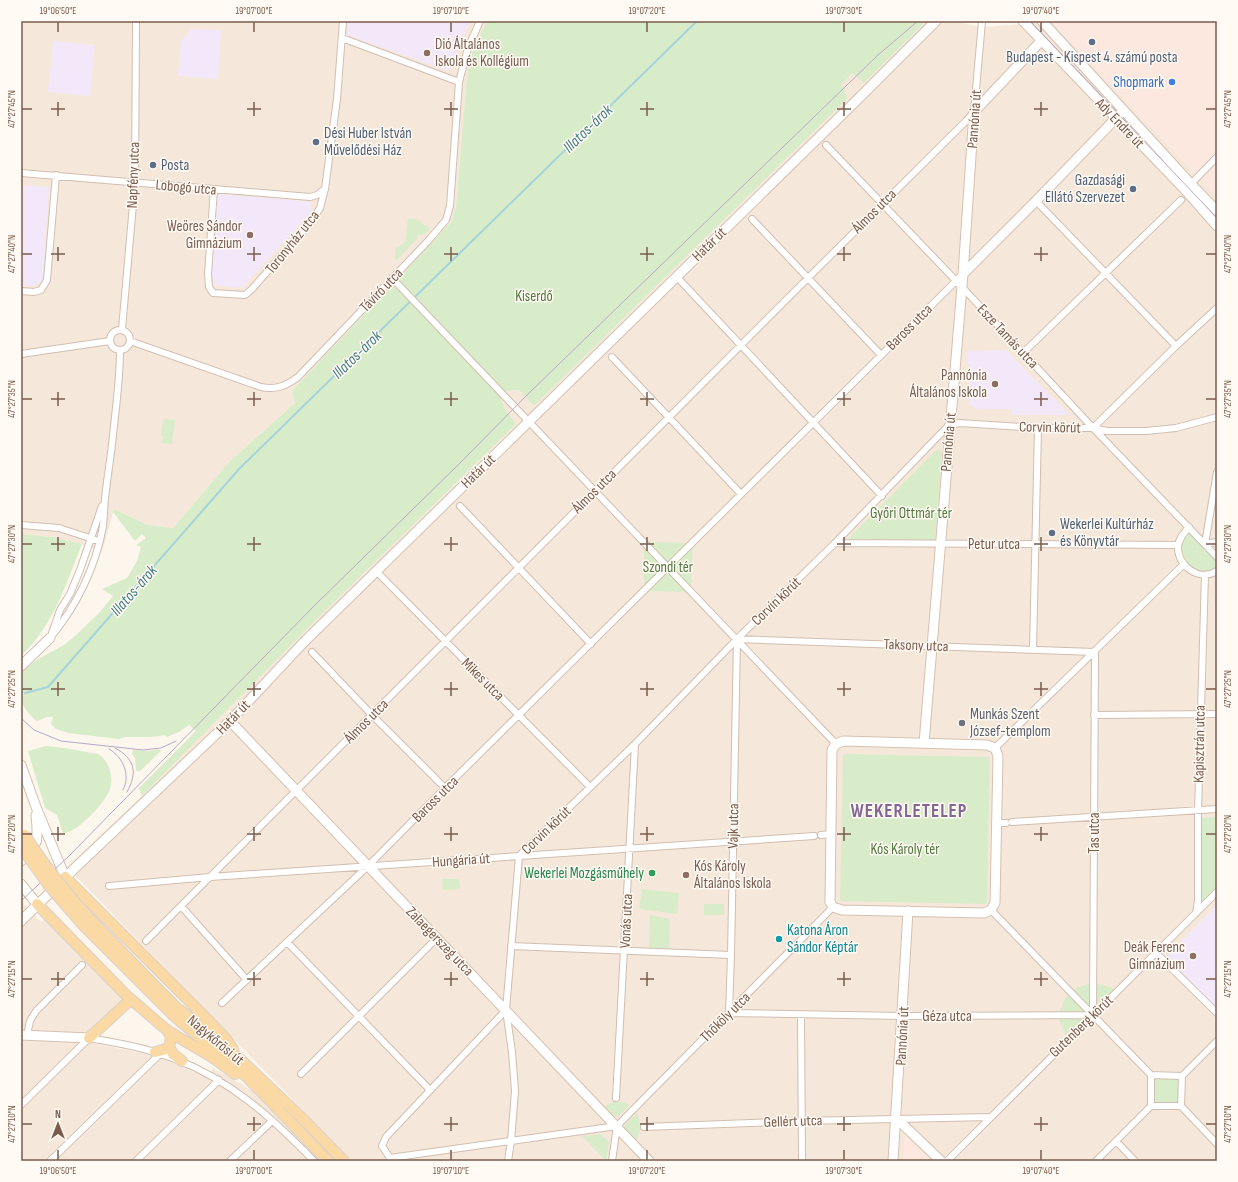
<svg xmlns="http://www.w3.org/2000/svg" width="1238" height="1182" viewBox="0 0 1238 1182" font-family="'Sofia Sans Condensed',sans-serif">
  <rect width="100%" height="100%" fill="#fdf6ec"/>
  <path fill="#f5e8da" d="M21,21H487L473,49L468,65L456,206L452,221L292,391L295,403L230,461L173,528L148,525L114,509L102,552L82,544L53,537L21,534Z
    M926,21H955L975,26L987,27L1020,24L1023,21H1051L1217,196V1161H352L67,867L142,796L321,615L516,424L505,409L501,398L507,391L519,390L534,406L848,98L840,85L852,73L864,82Z
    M21,901L41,922L45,919L124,999L82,1041L141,1053L166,1060L208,1078L213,1068L253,1091L321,1161H21Z"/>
  <path fill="#fde8e0" d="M1051,21H1217V196Z
    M905,1132L933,1161H903Z"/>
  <path fill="#f3e8fa" d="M349,21H470L448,71L347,35Z
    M191,29L221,30L218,79L178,76L181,41Z
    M53,41L95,45L90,96L48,92Z
    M21,185L49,187L43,278L39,284L32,286H21Z
    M214,194L308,201L313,210L242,288L214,285L209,261Z
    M1006,350L1030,375L1070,415H1012V409H977L969,404L970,364L968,363V351Z
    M1217,905V1008L1168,959L1169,954Z"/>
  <path fill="#d8ecc9" d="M487,21H926L864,83L852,73L841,85L848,98L534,406L519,390L507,391L501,398L505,409L516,424L321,615L142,796L139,788L196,731L189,725L179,732L167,737L165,735L152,737H124L119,739L68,733L56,729L51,724L53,717H47L37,721C17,705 21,695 21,672L38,659L64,645L76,635L99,613L113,596L102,589L127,578L137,561L141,547L136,545L146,538L142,534L135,541L113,512L114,509L148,525L173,528L230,461L295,403L292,391L452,221L456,206L468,65L473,49Z
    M408,219H416L430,229L425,234L418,235L417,239L396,261L395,258V249L405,242Z
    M165,419L175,420L172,444L162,443L163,436L161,435L163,420H165Z
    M938,450H940L942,453L935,540L848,539L935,451Z
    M1189,527L1217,557V571L1193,573L1179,556L1181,536Z
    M21,534L53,537L82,544C66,584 53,626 21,656Z
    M644,542L693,543L691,592L644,591Z
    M46,746C60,747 72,749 86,752C89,753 94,753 98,754C109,760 114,777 110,789C106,802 76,834 63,833L57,815L45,808L28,751Z
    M158,749L161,751L140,771H136L135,758L132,754L133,750L151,751Z
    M843,754L990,757L987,904L840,901Z
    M1217,817V887L1202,902V818Z
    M442,879H459L460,889L443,890Z
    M642,889L679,893L677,914L639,909Z
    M704,904H724V915H704Z
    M650,915L670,919L669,948H649Z
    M1093,982L1115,989L1066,1035L1057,1016L1069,991Z
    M1155,1079H1178V1103H1155Z
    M614,1102H622L630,1105L618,1117H613L602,1107Z
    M637,1113C641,1123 641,1131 636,1141L625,1130V1125Z
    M601,1134L609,1142L606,1161L582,1136Z"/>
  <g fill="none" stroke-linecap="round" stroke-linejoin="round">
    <path stroke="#a5d3da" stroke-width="2" d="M25,693L48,687L240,468L697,21"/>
    <g stroke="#d1beb0" stroke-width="8">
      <path id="street" d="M342,38L459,82
        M826,145L962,287L1093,428L1217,557
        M21,173L310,197L317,195L325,189
        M1189,186L1217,157
        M214,189L208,274L209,287L213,293L245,295L252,289L310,223L320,208L325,189L337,99L343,21
        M1036,201L1176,346
        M752,219L881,355
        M676,276L882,496
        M392,278C541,433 688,589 836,744
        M21,291L34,292L41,290L47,280L56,175
        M122,329L135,182L136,21
        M110 340a10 10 0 1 1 20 0a10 10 0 1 1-20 0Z
        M130,341L261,387C276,390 286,386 298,377L428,241L446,220L450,206L459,82L468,48L480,21
        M1023,353L1181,200
        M21,354L110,341
        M612,357L741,494
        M1093,428L1176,346L1217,308
        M1217,472L1205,544L1217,542
        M460,506L591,644
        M21,525L59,528L99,541
        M1189,527C1184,533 1179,538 1178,546C1177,566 1199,582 1217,571
        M835,543L1178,545
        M376,571L590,787
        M52,633L60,610L70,594L80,570L102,506
        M50,638C76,607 96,567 103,526C104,517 104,508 105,499C107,478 111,457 113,435C116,407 120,378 120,350
        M1033,650L1038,428
        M312,652L372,715L445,788
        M1094,715L1217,714
        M995,748L1183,565
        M1012,822L1217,809
        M996,823H1006
        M821,835L831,834
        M109,886L210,877L814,836
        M181,906L247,980
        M991,910L1151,1075
        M1196,913L1198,901V811L1205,575
        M146,941L808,278L966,121L974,112L982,21
        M287,942L430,1090
        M511,946L731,955
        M1156,953L1217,1013
        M222,1003L368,866L445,788L963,274
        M506,1010L386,1137L382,1146L390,1158L617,1126
        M729,1013L731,955L737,639L1095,652
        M729,1013L903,1016L1093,1015
        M801,1015L802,1161
        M1093,1015L1095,652
        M27,1035L30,1021L36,1011L82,965
        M301,1074L437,938
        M1151,1075L1182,1076L1181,1106H1151Z
        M1182,1076L1217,1041
        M616,1098L635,744
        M21,1105L89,1038C118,1043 147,1048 175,1059C231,1080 273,1119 314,1161
        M1181,1106L1217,1144
        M617,1126L833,907
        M644,1127L801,1121L990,1117
        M1116,1141L1135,1161
        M50,1161L160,1054
        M136,1161L219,1080
        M230,1161L272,1121
        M508,1161L511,1141L515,1091L512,1052L506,1010L519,856L635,744L737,639L835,543L949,425L960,423L1038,428H1093L1107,431H1146L1176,428L1217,417
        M612,1161L617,1126
        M947,1161L1217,892
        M1096,1161L1151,1106"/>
    </g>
    <g stroke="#d6c0b0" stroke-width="11">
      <path id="secondary" d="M1023,21L1188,193L1217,226
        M1042,21L1190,183L1217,211
        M963,274L1036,201L1119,115
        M21,666L50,638
        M230,721L649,1161
        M843,741L987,745L995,748L998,756L995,903L991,910L984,913L842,910L833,907L830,902L832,750L836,744Z
        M924,743L963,274L974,112L1041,41
        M21,765L36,807L65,877
        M21,861C40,844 38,839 36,815
        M21,884L37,904
        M21,921L76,867L230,721L303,643L860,97L936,21
        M21,1035L89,1038
        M897,1119L941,1161
        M893,1161L908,911"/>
    </g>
    <g stroke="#dad1cd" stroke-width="12">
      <path id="primary" d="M65,877L204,1016L227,1040L233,1049
        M37,904L126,995L168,1031L212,1057L235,1074
        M89,918L159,990L176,1007L239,1058L301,1117L344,1161
        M83,925L175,1017L248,1078L328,1161
        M89,1038L128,1002L133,1001
        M169,1047L173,1054L182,1061
        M155,1052L163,1050L169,1047L171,1038L168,1031"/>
    </g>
    <use href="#street" stroke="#fff" stroke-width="6"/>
    <use href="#secondary" stroke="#fff" stroke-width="9"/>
    <use href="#primary" stroke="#fbd9a5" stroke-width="10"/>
    <path stroke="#b9a8c9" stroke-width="1" d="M1030,21L1217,218
      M21,718L34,730L61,741L143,750L161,748L176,741
      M115,748C135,759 138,772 127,792
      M109,749C123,757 131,775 123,790
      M21,901L70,855L314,606L460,463L527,395L878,55L918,21"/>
    <g stroke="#dad1cd" stroke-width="12" stroke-linecap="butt">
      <path id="primary-bridge" d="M25,835C44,866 65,891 89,918
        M21,847L50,887L83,925"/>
    </g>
    <use href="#primary-bridge" stroke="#fbd9a5" stroke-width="10"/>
  </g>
  <path fill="none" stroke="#7a5c4d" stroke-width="1.5" d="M58,22V32M254,22V32M451,22V32M647,22V32M844,22V32M1041,22V32M58,102V116M254,102V116M451,102V116M647,102V116M844,102V116M1041,102V116M22,109H32M51,109H65M247,109H261M444,109H458M640,109H654M837,109H851M1034,109H1048M1206,109H1216M58,247V261M254,247V261M451,247V261M647,247V261M844,247V261M1041,247V261M22,254H32M51,254H65M247,254H261M444,254H458M640,254H654M837,254H851M1034,254H1048M1206,254H1216M58,392V406M254,392V406M451,392V406M647,392V406M844,392V406M1041,392V406M22,399H32M51,399H65M247,399H261M444,399H458M640,399H654M837,399H851M1034,399H1048M1206,399H1216M58,537V551M254,537V551M451,537V551M647,537V551M844,537V551M1041,537V551M22,544H32M51,544H65M247,544H261M444,544H458M640,544H654M837,544H851M1034,544H1048M1206,544H1216M58,682V696M254,682V696M451,682V696M647,682V696M844,682V696M1041,682V696M22,689H32M51,689H65M247,689H261M444,689H458M640,689H654M837,689H851M1034,689H1048M1206,689H1216M58,827V841M254,827V841M451,827V841M647,827V841M844,827V841M1041,827V841M22,834H32M51,834H65M247,834H261M444,834H458M640,834H654M837,834H851M1034,834H1048M1206,834H1216M58,972V986M254,972V986M451,972V986M647,972V986M844,972V986M1041,972V986M22,979H32M51,979H65M247,979H261M444,979H458M640,979H654M837,979H851M1034,979H1048M1206,979H1216M254,1117V1131M451,1117V1131M647,1117V1131M844,1117V1131M1041,1117V1131M22,1124H32M247,1124H261M444,1124H458M640,1124H654M837,1124H851M1034,1124H1048M1206,1124H1216M58,1150V1160M254,1150V1160M451,1150V1160M647,1150V1160M844,1150V1160M1041,1150V1160"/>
  <g fill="#5c6f8a" stroke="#fffaf3" stroke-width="1.5">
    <circle cx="1092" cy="42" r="4"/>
    <circle cx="316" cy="142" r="4"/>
    <circle cx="153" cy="165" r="4"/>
    <circle cx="1133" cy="189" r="4"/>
    <circle cx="1052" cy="533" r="4"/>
  </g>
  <g fill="#8d6e63" stroke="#fffaf3" stroke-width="1.5">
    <circle cx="427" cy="53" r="4"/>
    <circle cx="250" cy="235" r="4"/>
    <circle cx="995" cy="384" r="4"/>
    <circle cx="686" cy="875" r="4"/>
    <circle cx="1193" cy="956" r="4"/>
  </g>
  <circle fill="#3f7fe0" stroke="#fffaf3" stroke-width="1.5" cx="1172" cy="82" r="4"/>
  <circle fill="#6b7280" stroke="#fffaf3" stroke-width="1.5" cx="962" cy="723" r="4"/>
  <circle fill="#2e9e5b" stroke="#fffaf3" stroke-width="1.5" cx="652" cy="873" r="4"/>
  <circle fill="#0f9aa8" stroke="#fffaf3" stroke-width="1.5" cx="779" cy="939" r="4"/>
  <g text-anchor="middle" stroke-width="3" stroke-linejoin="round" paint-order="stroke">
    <g font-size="15" fill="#785e54" stroke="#fffaf3" text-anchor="end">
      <text x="435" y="49" text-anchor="start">Dió Általános<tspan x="435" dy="17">Iskola és Kollégium</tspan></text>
      <text x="242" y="231">Weöres Sándor<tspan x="242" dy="17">Gimnázium</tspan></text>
      <text x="987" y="380">Pannónia<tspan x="987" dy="17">Általános Iskola</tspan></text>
      <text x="694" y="871" text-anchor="start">Kós Károly<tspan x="694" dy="17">Általános Iskola</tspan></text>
      <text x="1185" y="952">Deák Ferenc<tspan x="1185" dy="17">Gimnázium</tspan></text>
    </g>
    <g font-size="15" fill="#4e5e75" stroke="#fffaf3" text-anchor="start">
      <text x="1092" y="62" text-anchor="middle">Budapest - Kispest 4. számú posta</text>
      <text x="324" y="138">Dési Huber István<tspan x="324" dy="17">Művelődési Ház</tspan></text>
      <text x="161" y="170">Posta</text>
      <text x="1125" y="185" text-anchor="end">Gazdasági<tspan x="1125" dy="17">Ellátó Szervezet</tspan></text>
      <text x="1060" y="529">Wekerlei Kultúrház<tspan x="1060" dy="17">és Könyvtár</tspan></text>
    </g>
    <g font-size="15" fill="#366cbe" stroke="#fffaf3" text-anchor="end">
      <text x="1164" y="87">Shopmark</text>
    </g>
    <g font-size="15" fill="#7a5c4d" stroke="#fffaf3">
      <text transform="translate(974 119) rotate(-86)" y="5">Pannónia út</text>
      <text transform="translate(1120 123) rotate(46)" y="5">Ady Endre út</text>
      <text transform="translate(133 175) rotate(-88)" y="5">Napfény utca</text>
      <text transform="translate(186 187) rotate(5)" y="5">Lobogó utca</text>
      <text transform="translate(874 211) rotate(-45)" y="5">Álmos utca</text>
      <text transform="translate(292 242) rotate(-51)" y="5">Toronyház utca</text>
      <text transform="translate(709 244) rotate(-44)" y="5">Határ út</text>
      <text transform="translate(381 290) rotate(-46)" y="5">Távíró utca</text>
      <text transform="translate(909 327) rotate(-45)" y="5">Baross utca</text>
      <text transform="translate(1008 336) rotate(47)" y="5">Esze Tamás utca</text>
      <text transform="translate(1050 427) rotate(1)" y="5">Corvin körút</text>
      <text transform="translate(948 442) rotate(-85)" y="5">Pannónia út</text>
      <text transform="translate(478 471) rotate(-44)" y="5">Határ út</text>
      <text transform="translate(594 491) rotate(-45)" y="5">Álmos utca</text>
      <text x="994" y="549">Petur utca</text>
      <text transform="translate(776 601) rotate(-44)" y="5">Corvin körút</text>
      <text transform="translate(916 645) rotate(2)" y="5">Taksony utca</text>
      <text transform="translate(483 679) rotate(45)" y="5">Mikes utca</text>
      <text transform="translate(233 717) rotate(-46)" y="5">Határ út</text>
      <text transform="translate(366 721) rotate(-45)" y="5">Álmos utca</text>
      <text transform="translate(1199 744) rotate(-89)" y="5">Kapisztrán utca</text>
      <text transform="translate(435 799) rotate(-45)" y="5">Baross utca</text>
      <text transform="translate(733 826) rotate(-89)" y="5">Vajk utca</text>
      <text transform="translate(546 830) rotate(-44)" y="5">Corvin körút</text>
      <text transform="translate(1094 833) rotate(-90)" y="5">Tas utca</text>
      <text transform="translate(461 860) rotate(-4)" y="5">Hungária út</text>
      <text transform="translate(626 921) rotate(-87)" y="5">Vonás utca</text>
      <text transform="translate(440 941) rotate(46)" y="5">Zalaegerszeg utca</text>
      <text x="947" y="1021">Géza utca</text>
      <text transform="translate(725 1017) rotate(-45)" y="5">Thököly utca</text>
      <text transform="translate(1081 1026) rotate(-44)" y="5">Gutenberg körút</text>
      <text transform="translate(902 1036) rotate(-87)" y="5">Pannónia út</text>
      <text transform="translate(216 1040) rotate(40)" y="5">Nagykőrösi út</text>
      <text transform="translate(793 1121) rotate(-2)" y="5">Gellért utca</text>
    </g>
    <g font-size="15" fill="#537a41" stroke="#fffaf3">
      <text x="534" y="301">Kiserdő</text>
      <text x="911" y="518">Győri Ottmár tér</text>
      <text x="668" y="572">Szondi tér</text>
      <text x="905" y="854">Kós Károly tér</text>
    </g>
    <g font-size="15" fill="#5b616d" stroke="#fffaf3" text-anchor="start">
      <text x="970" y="719">Munkás Szent<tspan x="970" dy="17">József-templom</tspan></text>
    </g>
    <g font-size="15" fill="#27864d" stroke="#fffaf3" text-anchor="end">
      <text x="644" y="878">Wekerlei Mozgásműhely</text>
    </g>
    <g font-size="15" fill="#0d838f" stroke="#fffaf3" text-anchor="start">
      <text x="787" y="935">Katona Áron<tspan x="787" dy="17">Sándor Képtár</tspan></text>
    </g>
    <g font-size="16" font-style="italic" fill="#437c86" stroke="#fffaf3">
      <text transform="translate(587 128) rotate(-44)" y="6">Illatos-árok</text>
      <text transform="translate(356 354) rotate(-44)" y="6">Illatos-árok</text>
      <text transform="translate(133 590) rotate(-49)" y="6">Illatos-árok</text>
    </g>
    <g font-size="19" font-weight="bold" letter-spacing="1" fill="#846695" stroke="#fffaf3">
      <text x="909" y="817">WEKERLETELEP</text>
    </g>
  </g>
  <rect width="1238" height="1182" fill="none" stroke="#fffaf3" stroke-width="44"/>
  <g transform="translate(58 1124)" stroke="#fffaf3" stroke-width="3" paint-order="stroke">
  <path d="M0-3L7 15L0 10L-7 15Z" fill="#7a5c4d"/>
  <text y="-6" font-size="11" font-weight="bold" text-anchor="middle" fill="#7a5c4d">N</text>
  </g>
  <rect x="22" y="22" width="1194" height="1138" fill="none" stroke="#7a5c4d" stroke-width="1.5"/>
  <g font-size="10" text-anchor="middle" fill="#7a5c4d">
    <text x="58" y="14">19°06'50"E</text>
    <text x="254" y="14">19°07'00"E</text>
    <text x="451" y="14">19°07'10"E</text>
    <text x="647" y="14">19°07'20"E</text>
    <text x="844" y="14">19°07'30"E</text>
    <text x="1041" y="14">19°07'40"E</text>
    <text transform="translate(11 109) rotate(-90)" y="4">47°27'45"N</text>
    <text transform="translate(1227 109) rotate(-90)" y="4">47°27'45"N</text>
    <text transform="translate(11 254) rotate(-90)" y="4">47°27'40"N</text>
    <text transform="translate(1227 254) rotate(-90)" y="4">47°27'40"N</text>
    <text transform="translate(11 399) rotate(-90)" y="4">47°27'35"N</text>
    <text transform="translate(1227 399) rotate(-90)" y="4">47°27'35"N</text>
    <text transform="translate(11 544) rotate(-90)" y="4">47°27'30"N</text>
    <text transform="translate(1227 544) rotate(-90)" y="4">47°27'30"N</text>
    <text transform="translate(11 689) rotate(-90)" y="4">47°27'25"N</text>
    <text transform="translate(1227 689) rotate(-90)" y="4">47°27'25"N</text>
    <text transform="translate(11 834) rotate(-90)" y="4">47°27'20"N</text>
    <text transform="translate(1227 834) rotate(-90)" y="4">47°27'20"N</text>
    <text transform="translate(11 979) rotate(-90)" y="4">47°27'15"N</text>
    <text transform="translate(1227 979) rotate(-90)" y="4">47°27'15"N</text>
    <text transform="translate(11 1124) rotate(-90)" y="4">47°27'10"N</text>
    <text transform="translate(1227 1124) rotate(-90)" y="4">47°27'10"N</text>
    <text x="58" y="1174">19°06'50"E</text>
    <text x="254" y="1174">19°07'00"E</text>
    <text x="451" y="1174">19°07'10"E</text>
    <text x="647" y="1174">19°07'20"E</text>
    <text x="844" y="1174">19°07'30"E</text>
    <text x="1041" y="1174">19°07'40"E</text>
  </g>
</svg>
